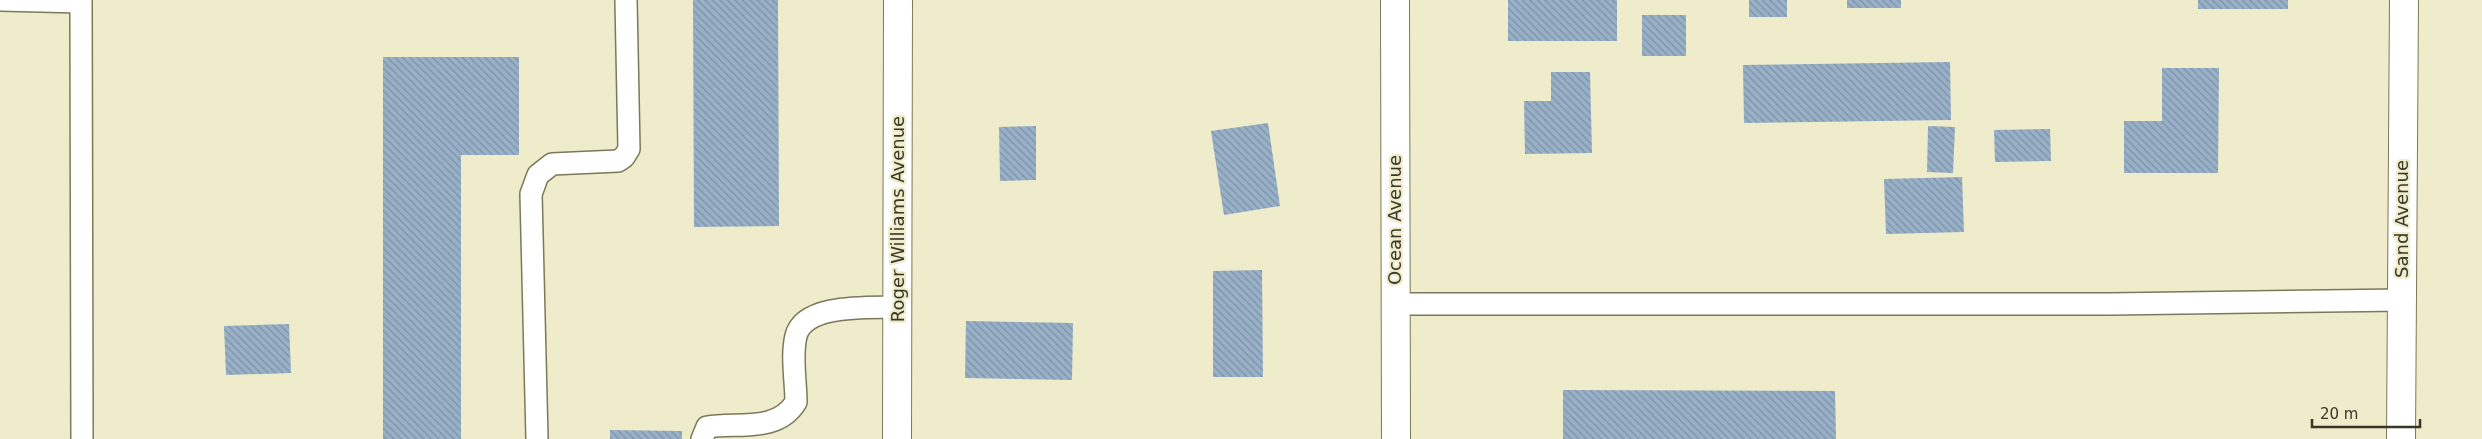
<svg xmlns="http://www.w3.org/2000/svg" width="2482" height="439" viewBox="0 0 2482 439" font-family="'DejaVu Sans',sans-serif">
  <defs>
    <pattern id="building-back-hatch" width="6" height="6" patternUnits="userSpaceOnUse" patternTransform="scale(1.25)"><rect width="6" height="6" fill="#98b1c9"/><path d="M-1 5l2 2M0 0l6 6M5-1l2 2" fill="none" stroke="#7d91a3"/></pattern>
  </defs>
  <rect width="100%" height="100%" fill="#eeecca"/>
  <path fill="url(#building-back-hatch)" d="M693,0H778L779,226L694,227Z
    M1508,0H1617V41H1508Z
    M1749,0H1787V17H1749Z
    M1847,0H1901V8H1847Z
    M2198,0H2288V9H2198Z
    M1642,15H1686V56H1642Z
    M383,57H519V155H461V439H383Z
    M1950,62L1951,120L1744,123L1743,65Z
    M2162,68H2219L2218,173H2124V121H2162Z
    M1551,72H1590L1592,153L1525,154L1524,101H1551Z
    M1268,123L1280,206L1224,215L1211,131Z
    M1036,126V180L1000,181L999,127Z
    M1928,126L1955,127L1953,173L1927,172Z
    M2050,129L2051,161L1995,162L1994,130Z
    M1962,177L1964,232L1886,234L1884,179Z
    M1262,270L1263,377H1213V271Z
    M966,321L1073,323L1072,380L965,378Z
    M289,324L291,373L226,375L224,326Z
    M1563,390L1835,391L1836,439H1563Z
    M610,430L682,431V439H610Z"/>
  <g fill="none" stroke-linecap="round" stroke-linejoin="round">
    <g stroke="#7b795a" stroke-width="24">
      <path id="service" d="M0,0L81,2
        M81,0L82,439
        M1395,304H2111L2402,300
        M537,439L531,194L538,175L552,164L618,161L624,157L629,149L626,0
        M702,439L707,427C738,422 777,433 796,402C796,382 791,356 796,336C804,303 870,308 897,307"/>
    </g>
    <g stroke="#7b795a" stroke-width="30">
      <path id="minor" d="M1395,0L1396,439
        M2401,439L2404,0"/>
    </g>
    <g stroke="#7b795a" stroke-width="30">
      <path id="tertiary" d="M897,439L898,0"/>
    </g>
    <use href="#service" stroke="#fff" stroke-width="21"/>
    <use href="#minor" stroke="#fff" stroke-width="28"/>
    <use href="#tertiary" stroke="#fff" stroke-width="28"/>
  </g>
  <g text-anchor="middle" stroke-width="4.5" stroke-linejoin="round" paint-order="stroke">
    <g font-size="18" fill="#373628" stroke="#eeecca">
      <text transform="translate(898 219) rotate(-90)" y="6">Roger Williams Avenue</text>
      <text transform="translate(2402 219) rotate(-90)" y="6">Sand Avenue</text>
      <text transform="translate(1395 220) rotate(-90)" y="6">Ocean Avenue</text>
    </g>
  </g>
  <path d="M2312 419v8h108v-8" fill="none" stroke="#373628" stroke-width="2.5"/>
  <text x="2320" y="419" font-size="15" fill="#373628" stroke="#eeecca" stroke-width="4" paint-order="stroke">20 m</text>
</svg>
